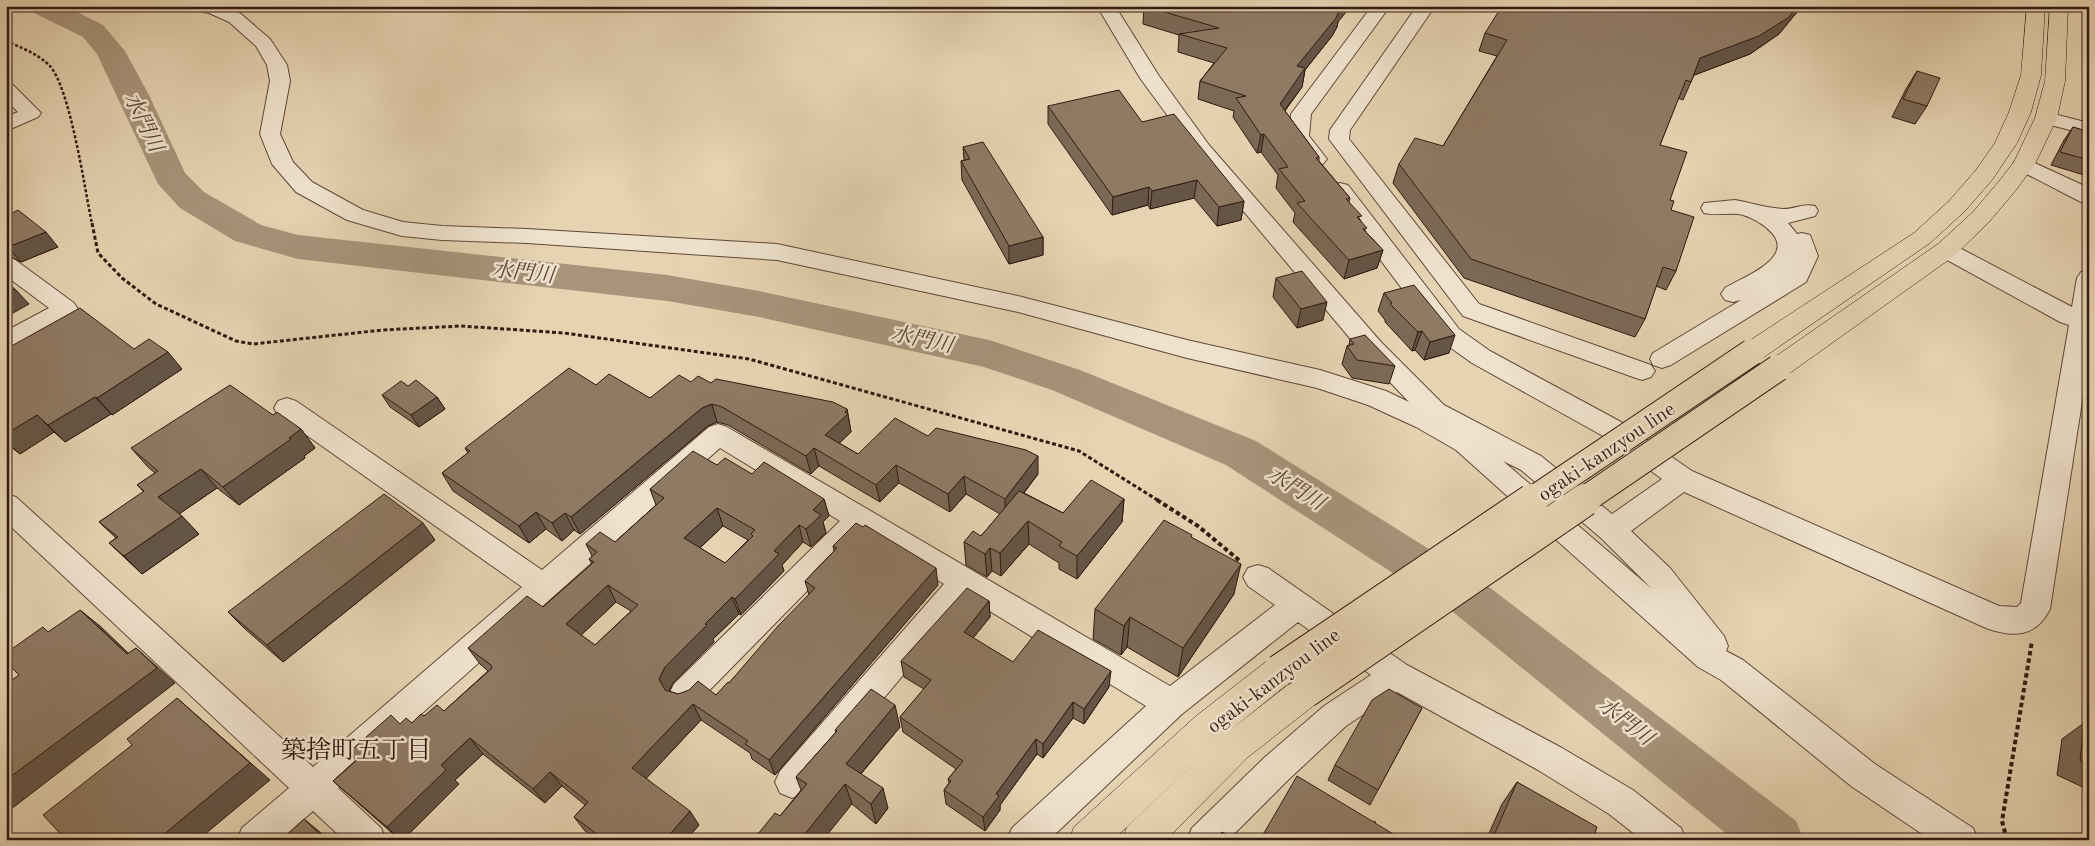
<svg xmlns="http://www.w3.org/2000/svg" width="2095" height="846" viewBox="0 0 2095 846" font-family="'Old Standard TT','Noto Serif JP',serif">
  <rect width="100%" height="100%" fill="#e6d3b2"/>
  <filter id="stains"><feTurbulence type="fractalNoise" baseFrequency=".004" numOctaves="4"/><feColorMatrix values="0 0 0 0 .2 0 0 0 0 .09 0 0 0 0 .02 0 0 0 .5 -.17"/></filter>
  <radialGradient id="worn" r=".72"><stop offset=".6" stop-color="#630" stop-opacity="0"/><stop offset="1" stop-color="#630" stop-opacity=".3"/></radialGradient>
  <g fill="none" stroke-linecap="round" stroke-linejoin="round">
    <path fill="#a8947b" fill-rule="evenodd" d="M28,6H65L103,25L125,51L149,95L185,173L204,192L261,225L298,235L667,275L759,291L989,340L1080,370L1256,441L1485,584L1796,821L1804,840H1734L1453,612L1226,465L1052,390L984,367L759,317L667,301L298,259L235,241L180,208L158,184L97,54L83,37L32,12Z"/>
    <g stroke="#5e4838" stroke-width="2">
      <path id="minor" d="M192,6H224L241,14L270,39L287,65L290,81L280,134L293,162L312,182L363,210L403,222L442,226L527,229L777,244L1018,296L1187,340L1320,370L1386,391L1409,402L1363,354L1195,153L1140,78L1097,6H1115L1159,76L1209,145L1381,342L1444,405L1541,456L1612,514L1662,479L1603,436L1472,363L1441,341L1332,195L1329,190L1332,185L1340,183L1348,185L1459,329L1490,351L1621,422L1692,471L1999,606L2017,607L2021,603L2069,325L2060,322L1938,255L1935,250L1938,245L1946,242L1954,245L2072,307L2077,278L2081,272L2089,270V356L2050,609C2036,637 2014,638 1986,628L1684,492L1631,531L1670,568L1724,636L1728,646L1726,651L1743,660L1875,764L1973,828L1978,840H1931L1851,786L1721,680L1698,667L1456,450L1416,427L1368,405L1317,388L1187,358L1018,312L777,260L527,243L442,240L402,236L347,220L296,192L272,164L260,134L270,81L267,65L256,46L229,22L209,13L195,10ZM1503,461L1521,470L1601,538L1652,589Z
        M1372,6H1390L1311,114L1309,136L1327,159L1323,164L1316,165L1309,164L1289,136L1291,114Z
        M1417,6H1435L1350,130L1349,139L1479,304L1651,365L1655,371L1651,377L1642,380L1633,377L1463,316L1329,139L1330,130Z
        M6,83L13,85L41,113L38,117L6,131V117L18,112L6,100Z
        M2046,112L2089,123V135L2039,122L2036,118L2039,114Z
        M2024,158L2089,188V204L2081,202L2017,169L2013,164L2017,159Z
        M1735,200C1751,203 1767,208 1783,209C1795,209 1803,203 1815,206L1818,211L1815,216L1788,223L1797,234L1802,233L1810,235L1818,256L1806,282L1671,365L1662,368L1653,365L1650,359L1653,353L1741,300L1733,302L1725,300L1721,294L1725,288C1741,278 1795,259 1772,233C1765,225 1753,218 1743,215C1730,212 1717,216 1704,213L1701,208L1704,203Z
        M6,256L14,259L74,303L78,309L74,315L15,348L6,351V331L49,308L6,276Z
        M287,398L296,401L542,570L709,427L718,424L727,427L1170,686L1275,605L1248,586L1243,577L1248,568L1258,565L1268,568L1407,665L1562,748L1633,790L1681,828L1686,840H1642L1609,814L1538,770L1397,692L1346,726L1288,780L1228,840H1187L1192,828L1264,758L1324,706L1371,675L1298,622L1182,714L1049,840H1007L1012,828L1146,706L968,598L804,793L792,798L780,793L775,782L780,771L944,584L863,534L696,704L685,708L674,704L669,694L674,684L840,521L720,448L338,788L381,828L386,840H344L313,811L280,840H237L242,828L289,788L6,522V494L16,497L313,767L522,587L278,415L274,408L278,401Z"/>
    </g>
    <g stroke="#311910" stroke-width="1">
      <path id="major" d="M2027,6H2045L2041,75L2031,112L2017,143L1992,180L1965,211L1930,243L1761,359L1752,361L1743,359L1739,352L1743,345L1914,233L1949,201L1976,170L1995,143L2009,112L2021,75Z
        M2050,6H2068L2065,81L2057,118L2035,164L2016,190L1989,222L1954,256L1787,375L1778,378L1769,375L1765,368L1769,361L1938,244L1973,212L2000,180L2014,162L2035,118L2045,81Z
        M1279,656L1291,661L1295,671L1291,681L1228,732L1293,681L1305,677L1317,681L1322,692L1317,703L1248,757L1166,840H1122L1127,827L1223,736L1113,840H1069L1074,827L1196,716L1267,661Z"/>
    </g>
    <path stroke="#311910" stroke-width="2.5" stroke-dasharray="3 2" stroke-linecap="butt" d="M6,41C20,47 38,54 49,65C70,86 85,191 92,224"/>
    <path stroke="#311910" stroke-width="3" stroke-dasharray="4 2.5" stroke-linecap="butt" d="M92,223L98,253L122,278L156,304L236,341L253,344L383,330L461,326L564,333L749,359L1079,451L1159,501"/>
    <path stroke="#311910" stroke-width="4" stroke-dasharray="4.5 3" stroke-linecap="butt" d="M1157,500L1198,526L1240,561
      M2007,840L2002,821L2032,641"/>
    <use href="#minor" fill="#efe2cd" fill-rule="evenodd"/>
    <use href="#major" fill="#e6d3b2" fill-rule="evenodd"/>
    <g stroke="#311910" stroke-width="28" stroke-linecap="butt">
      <path id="major-bridge-far1" d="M1531,501L1752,352
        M1583,501L1778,368"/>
    </g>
    <g stroke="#311910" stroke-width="34" stroke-linecap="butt">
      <path id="major-bridge" d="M1279,671L1532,500
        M1305,692L1585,500"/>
    </g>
    <use href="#major-bridge-far1" stroke="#e6d3b2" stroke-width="26"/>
    <use href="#major-bridge" stroke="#e6d3b2" stroke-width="32"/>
  </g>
  <path fill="#7b6956" stroke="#311910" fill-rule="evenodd" d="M1144,6L1338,22L1337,27L1332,36L1305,70L1302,87L1285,111L1319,157V161L1350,198L1349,202L1361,221L1366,232L1383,250L1377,268L1344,279L1293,222L1295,213L1276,188L1278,175L1261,152L1257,153L1233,117L1234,111L1198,99L1200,81L1214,63L1178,52L1179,35L1143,24Z
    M1797,12L1779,34L1750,54L1694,75L1683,100L1678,98L1660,145L1670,200L1676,271L1666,290L1656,286L1645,319L1635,337L1464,278L1393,183L1399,164L1443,146L1497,56L1479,51L1485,33Z
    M1917,71L1927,106L1915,124L1892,117L1906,89Z
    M1048,106L1142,122L1244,201L1241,220L1217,226L1194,198L1150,209L1148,205L1112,215L1048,124Z
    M2073,127L2089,132V169L2084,175L2051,165L2064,140Z
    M963,147L1043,237V255L1009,264L962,180L961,161L964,160Z
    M6,216L58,247L21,262L6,255Z
    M1276,278L1323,320L1297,328L1273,297Z
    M1384,293L1449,353L1424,360L1415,350L1412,351L1385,322V320L1378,311Z
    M1350,339L1395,366L1389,384L1352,378L1342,364L1347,346L1349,345Z
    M6,349H134L182,369L112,415L111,414L65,442L54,432L20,454L6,443Z
    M691,382L711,383L847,409L851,432L839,443L858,454L928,436L1038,474L1024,493L1063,513L1124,499L1122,522L1077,579L1059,569V563L1029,544L1001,576L992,571L987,577L966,565L964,542L981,536L1000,514L966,494L950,512L899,483L880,502L819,466L811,474L728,425L717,422L708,426L580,534L574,530L562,541L546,529L529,543L453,491L442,473L468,453L465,448L596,385L650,398Z
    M408,386L437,397L445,409L419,427L390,407L382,395Z
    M273,415L301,429L315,448L304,456L305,458L239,505L217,488L179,514L199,534L142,574L109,543L116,538L99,522L144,492L137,485L155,473L148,467L131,448Z
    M717,465L752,474L824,499L829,516L823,522L826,533L811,547L803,542L782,565L784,571L741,615L739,614L713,639L714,642L673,683L669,691L678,694L716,695L729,683L809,595L805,581L834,551L833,546L938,585L775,775L752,759L750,753L701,720L646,778L699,825L686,840H597L585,831L574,817L585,805L562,786L545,803L483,754L455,780L459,784L403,840H400L333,781L356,760L348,753L400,724L412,723L424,716L444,711L488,671L480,664L468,648L543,607L592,564L589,559L592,556L586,544L615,542L656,505L650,489ZM723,526L748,540L725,563L700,548ZM616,602L631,611L595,645L581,635Z
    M1192,538L1234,594L1178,677L1127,647L1121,655L1093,639L1095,609Z
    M435,540L283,662L244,628L228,612Z
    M989,601L990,617L973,638L1013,662L1109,687L1084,724L1073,718L1043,758L1037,754L1000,805V810L985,831L946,804L944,790L949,783L948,779L956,769L903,732L900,717L924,689L904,677L901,661Z
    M1422,708L1370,805L1328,780L1335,765Z
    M2084,723L2089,725V790L2057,775L2062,739Z
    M900,727L861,774L888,808L876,824L852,804L780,816L801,790L796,777L836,732L835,730Z
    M1517,782L1595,833L1602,840H1486L1502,804Z"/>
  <path fill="#645546" stroke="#311910" d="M1340,6H1351L1338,22L1337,27L1332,36L1305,70L1302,87L1276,122L1280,104L1297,66Z
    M1797,6H1800L1797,12L1779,34L1750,54L1692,76L1700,58Z
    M6,104L10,108L6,110Z
    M1264,134L1261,152L1257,153L1261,135Z
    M1197,180L1194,198L1150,209L1152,191Z
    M1149,187L1148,205L1112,215L1113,197Z
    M1244,201L1241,220L1217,226L1219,207Z
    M46,232L58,247L21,262L8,247Z
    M1043,237V255L1009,264V246Z
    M1383,250L1377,268L1344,279L1349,260Z
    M15,289L29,304L6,317V294Z
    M1327,302L1323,320L1297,328L1301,309Z
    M1422,331L1415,350L1412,351L1418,332Z
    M1455,335L1449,353L1424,360L1430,342Z
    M168,352L182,369L112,415L97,398Z
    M95,397L111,414L65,442L48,425Z
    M437,397L445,409L419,427L411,415Z
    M712,404L717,422L708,426L580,534L571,517L702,408Z
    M847,409L851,432L829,453L825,435Z
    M37,415L54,432L20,454L6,441V434Z
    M301,429L315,448L304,456L305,458L239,505L223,487Z
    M814,448L819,466L811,474L806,456Z
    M1038,456V474L1005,517V499Z
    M896,465L899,483L880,502L876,485Z
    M201,469L217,488L176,516L158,497Z
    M964,476L966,494L950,512L948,494Z
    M824,499L829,516L823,522L826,533L811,547L806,529L813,510Z
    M1124,499L1122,522L1077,579V556Z
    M717,508L723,526L691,556L684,538Z
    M536,512L546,529L529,543L519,526Z
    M565,513L574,530L562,541L552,523Z
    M182,516L199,534L142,574L124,556Z
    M1028,521L1029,544L1001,576L1000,553Z
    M423,523L435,540L283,662L267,645Z
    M799,525L803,542L782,565L784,571L741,615L735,599L774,551Z
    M990,548L992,571L987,577L985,554Z
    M1241,564L1234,594L1178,677L1183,648Z
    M936,568L938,585L775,775L769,760Z
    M608,585L616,602L576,640L566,624Z
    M732,597L739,614L713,639L714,642L673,683L667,695L659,679L665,667L705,624Z
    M989,601L990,617L965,648L964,632Z
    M80,610L100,626L146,670L127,654Z
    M1130,617L1127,647L1121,655L1124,626Z
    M136,648L175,683L6,813V780Z
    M1111,671L1109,687L1084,724V709Z
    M177,698L270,780L198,840H157Z
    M1073,702V718L1043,758V744Z
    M693,704L701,720L642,783L632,768Z
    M895,705L900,727L852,784L846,764Z
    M470,738L483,754L455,780L459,784L403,840H400L387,827L441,765Z
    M1036,739L1037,754L1000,805V810L985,831L983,817L996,794Z
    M550,772L562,786L545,803L533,789Z
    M845,784L852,804L823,840H800Z
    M883,788L888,808L876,824L871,804Z
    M690,811L699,825L686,840H665Z
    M304,819L321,833L328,840H326Z
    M6,824L12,830L8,833L14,840H6Z"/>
  <path fill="#8f7a64" stroke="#311910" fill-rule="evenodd" d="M1144,6H1340L1338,9H1340L1336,18L1297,66L1305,68L1280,104L1319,157L1316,158L1350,198L1346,199L1362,216L1357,217L1367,228L1363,229L1383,250L1349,260L1297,203L1305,201L1279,169L1288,167L1264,134L1261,135L1236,98L1246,96L1200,81L1227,48L1179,34L1219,28Z
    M1502,6H1797L1789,17L1759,36L1700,58L1691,82L1686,80L1660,145L1687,152L1670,200L1674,201L1671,210L1694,217L1676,271L1663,267L1645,319L1471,259L1399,164L1415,138L1443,146L1507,40L1485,33Z
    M1917,71L1940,78L1927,106L1903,99Z
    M1119,90L1142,122L1174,114L1244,201L1219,207L1197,180L1152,191L1149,187L1113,197L1048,106Z
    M2073,127L2089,132V160L2060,152Z
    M983,142L1043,237L1009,246L961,161L970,159L963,147Z
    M18,210L46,232L8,247L6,246V216Z
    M1302,271L1327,302L1301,309L1276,278Z
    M6,282L15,289L6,294Z
    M1414,285L1455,335L1430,342L1422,331L1418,332L1390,304L1392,303L1384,293Z
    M80,308L134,349L149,339L168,352L97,398L95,397L48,425L37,415L6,434V349Z
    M1365,335L1395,366L1357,360L1347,346L1354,344L1350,339Z
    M569,368L596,385L609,374L650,398L679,375L691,382L698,376L711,383L716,379L833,402L847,409L845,412L848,414L825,435L858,454L895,418L928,436L936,428L1026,450L1038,456L1005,499L964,476L948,494L896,465L876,485L814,448L806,456L722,407L712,404L702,408L571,517L565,513L552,523L536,512L519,526L442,473L470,451L465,448Z
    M416,380L437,397L411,415L382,395L401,381L408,386Z
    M230,385L273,415L277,412L301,429L289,438L291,439L223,487L201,469L158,497L182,516L124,556L109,543L118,537L99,522L144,491L137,485L158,471L131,448Z
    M693,451L717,465L725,458L752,474L764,462L824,499L813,510L821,515L806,529L799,525L774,551L779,554L735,599L732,597L705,624L707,625L665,667L659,679L665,690L678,694L689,690L698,681L716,695L728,682L729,683L778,626L815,588L805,581L837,548L833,546L856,523L863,527L865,525L936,568L769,760L745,744L748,741L693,704L632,768L690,811L665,840H600L602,838L574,817L588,802L550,772L533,789L470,738L441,765L446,770L387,827L333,781L357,760L348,753L391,715L400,724L406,718L412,723L421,714L424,716L437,705L444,711L492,668L491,665L468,648L527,596L543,607L594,562L589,559L597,552L586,544L600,532L615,542L664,498L650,489ZM717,508L755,530L751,534L753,536L725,563L684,538ZM608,585L638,605L595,645L566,624Z
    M1091,480L1124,499L1077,556L1059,546L1062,542L1028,521L1000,553L990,548L985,554L964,542L973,531L981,536L1019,491L1063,513Z
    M384,494L423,523L267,645L228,612Z
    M1164,520L1192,535L1191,537L1241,564L1183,648L1130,617L1124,626L1095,609Z
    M967,588L989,601L964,632L1013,662L1038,630L1111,671L1084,709L1073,702L1043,744L1036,739L996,794L999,796L983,817L944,790L951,781L948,779L963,761L900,717L931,680L901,661Z
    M80,610L127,654L136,648L157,668L6,780V684L19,675L6,662V653L43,627L48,632Z
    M871,689L895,705L846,764L883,788L871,804L845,784L800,840H753L775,813L780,816L807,784L796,777L837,731L835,730Z
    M1389,689L1422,708L1378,790L1335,765L1372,700Z
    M177,698L250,763L157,840H66L43,815L132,745L127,739Z
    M2084,723L2089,725V764L2080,761Z
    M1297,776L1372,821L1376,822L1375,823L1403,840H1260Z
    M1517,782L1597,827L1595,833L1603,837L1602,840H1492Z
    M304,819L326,840H281Z
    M1222,832L1235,840H1217Z"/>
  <g text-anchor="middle" stroke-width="5" stroke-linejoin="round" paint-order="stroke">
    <g font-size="20" fill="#311910" stroke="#efe2cd">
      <text transform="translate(1606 451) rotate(-34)" y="7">ogaki-kanzyou line</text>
      <text transform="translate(1273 680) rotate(-37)" y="7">ogaki-kanzyou line</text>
    </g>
    <g font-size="21" font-style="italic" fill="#5b4435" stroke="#efe2cd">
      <text transform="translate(144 122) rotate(64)" y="7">水門川</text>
      <text transform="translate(523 272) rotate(6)" y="7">水門川</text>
      <text transform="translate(922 339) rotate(12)" y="7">水門川</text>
      <text transform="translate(1296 488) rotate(32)" y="7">水門川</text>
      <text transform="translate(1626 721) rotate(38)" y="7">水門川</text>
    </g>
    <g font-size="25" fill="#311910" stroke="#efe2cd">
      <text x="356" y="758">築捨町五丁目</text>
    </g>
  </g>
  <rect width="2095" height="846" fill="none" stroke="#e6d3b2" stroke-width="25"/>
  <rect x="8" y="8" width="2080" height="831" fill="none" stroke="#311910" stroke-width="2.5"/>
  <rect x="12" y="12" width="2070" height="821" fill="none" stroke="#311910"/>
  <rect width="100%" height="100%" filter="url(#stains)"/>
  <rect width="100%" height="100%" fill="url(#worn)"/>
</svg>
